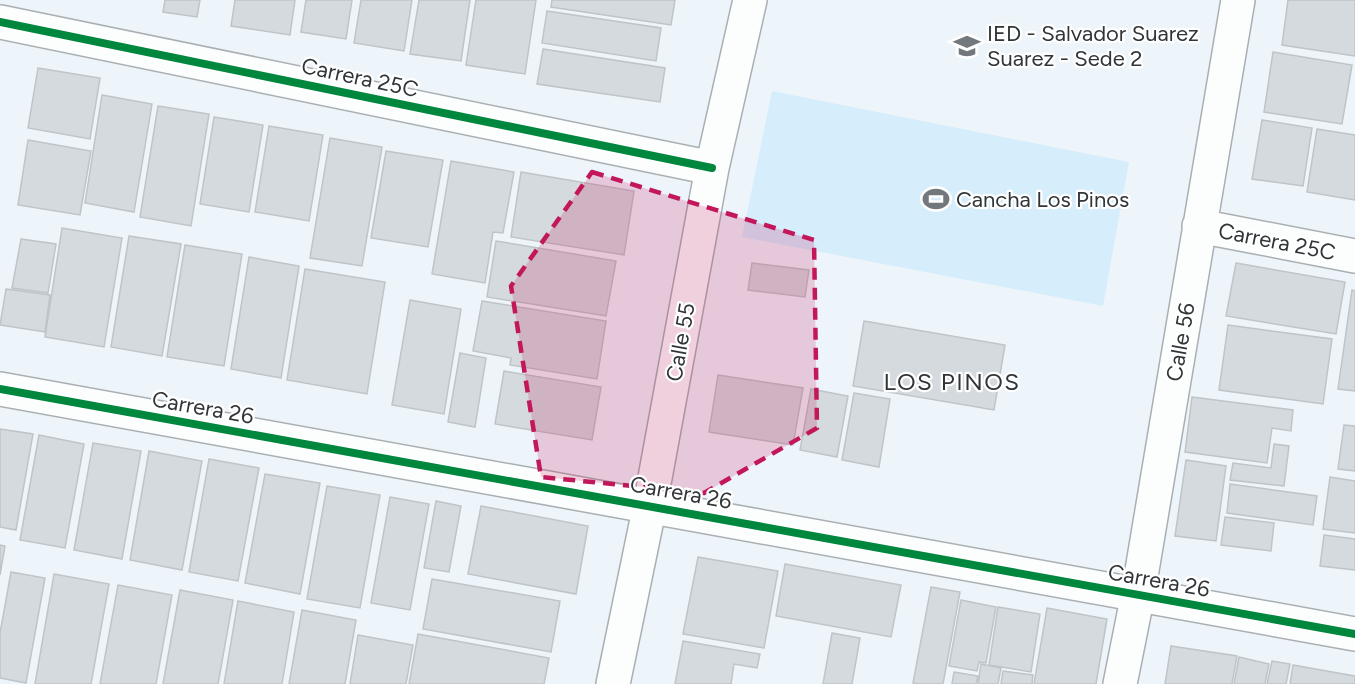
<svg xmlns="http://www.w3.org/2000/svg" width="1355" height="684" viewBox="0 0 1355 684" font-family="Figtree,sans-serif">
  <rect width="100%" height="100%" fill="#eef5fa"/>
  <path fill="#d6edfc" d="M772,91L1129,162L1103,306L742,237Z"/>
  <path fill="#d4dadd" stroke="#bec4c7" stroke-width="1.5" d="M165,0H200L197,17L163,12Z
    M235,0H295L290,35L231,26Z
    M306,0H352L346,39L301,32Z
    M361,0H412L404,51L354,43Z
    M419,0H470L461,61L410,54Z
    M476,0H536L525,74L466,65Z
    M552,0H675L671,25L551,7Z
    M1288,0H1355V56L1282,45Z
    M547,11L661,28L656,61L542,43Z
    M543,49L665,68L660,102L537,84Z
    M1273,52L1352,65L1342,124L1264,112Z
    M38,68L100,78L90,139L28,128Z
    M102,95L152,104L134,212L85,203Z
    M158,106L209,114L191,226L140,217Z
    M214,117L263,125L249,212L200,204Z
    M1262,120L1312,128L1303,186L1252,179Z
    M269,126L323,135L309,221L255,212Z
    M1317,129L1355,135V200L1307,192Z
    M330,138L382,147L362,266L310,258Z
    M28,140L91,151L80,215L18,205Z
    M386,151L443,160L428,247L371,238Z
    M451,161L514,172L503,233L493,232L485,283L432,274Z
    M521,172L634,191L624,255L511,237Z
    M62,228L122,238L104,347L45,337Z
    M129,236L181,244L162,356L111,347Z
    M21,239L56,244L48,293L12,288Z
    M496,241L616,261L606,316L487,297Z
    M185,245L242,254L224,366L167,357Z
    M249,257L299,266L281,378L231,369Z
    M752,263L809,270L805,297L748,290Z
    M1236,263L1345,282L1336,334L1226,316Z
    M305,269L385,282L367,394L287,380Z
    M6,289L50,295L45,332L0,325Z
    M1352,290L1355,291V391L1338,389Z
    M410,300L461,309L444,414L392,405Z
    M482,301L606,321L597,379L510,365L511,358L473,351Z
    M864,321L1005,345L994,410L853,386Z
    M1228,325L1332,339L1323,404L1219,390Z
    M460,353L486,358L475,427L448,422Z
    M504,371L601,387L592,440L495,424Z
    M718,375L803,388L793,445L709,432Z
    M811,389L848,396L837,457L800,450Z
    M854,393L890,399L879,467L842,460Z
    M1192,397L1293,410L1291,431L1272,428L1267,463L1185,452Z
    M1344,425L1355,426V471L1338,469Z
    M0,429L33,434L16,530L0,527Z
    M39,435L84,444L65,548L20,540Z
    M93,443L141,451L122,559L74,550Z
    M1274,444L1289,446L1284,486L1230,480L1233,463L1271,468Z
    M149,451L202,461L182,570L130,560Z
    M209,459L259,468L238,581L189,572Z
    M1186,460L1226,466L1216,541L1175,536Z
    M265,474L320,483L300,594L245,583Z
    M1330,477L1355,481V533L1323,529Z
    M1230,484L1317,496L1313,525L1227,513Z
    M327,486L380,495L360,608L307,599Z
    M390,497L429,504L410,610L371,603Z
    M436,501L461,506L449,572L424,568Z
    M481,506L588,526L576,594L468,574Z
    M1225,517L1274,523L1271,551L1221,545Z
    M1324,535L1355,539V570L1320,566Z
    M0,545L5,546L0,575Z
    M698,557L778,571L764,648L683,634Z
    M785,564L901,585L891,637L776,616Z
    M11,572L45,578L26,683L0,678V633Z
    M54,574L109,584L91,684H35Z
    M432,579L560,601L551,652L423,629Z
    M118,585L172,595L156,684H100Z
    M931,587L960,592L943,684H917L913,683Z
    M180,590L233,600L218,684H163Z
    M961,600L996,607L986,663L979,662L977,671L949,666Z
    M238,601L294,612L282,684H224Z
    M998,607L1040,614L1031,672L989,665Z
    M1047,608L1107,619L1096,684H1034Z
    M302,610L356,620L345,684H289Z
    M832,633L860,638L852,684H823Z
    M418,634L549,658L544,684H409Z
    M358,635L413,645L406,684H350Z
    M683,641L760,654L757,668L734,664L731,684H675Z
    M1171,646L1237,656L1232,684H1165Z
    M1239,657L1269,664L1265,684H1234Z
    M1272,661L1290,664L1286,684H1267Z
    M981,664L1001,668L998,684H978Z
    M1293,665L1355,676V684H1290Z
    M1003,671L1033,675L1032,684H1001Z
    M954,672L978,676L976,684H952Z"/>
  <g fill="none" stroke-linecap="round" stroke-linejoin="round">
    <g stroke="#a9afb2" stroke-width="36">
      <path id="minor" d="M0,22L712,168
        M1199,226L1355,256
        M0,389L1355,634
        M613,684L650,505L712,168L750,0
        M1120,684L1138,594L1238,0"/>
    </g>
    <use href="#minor" stroke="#fcfefe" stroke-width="33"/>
    <g stroke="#fff" stroke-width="11">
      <path id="cycleway" d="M0,22L712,168
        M0,389L1355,634"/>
    </g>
    <use href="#cycleway" stroke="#00873e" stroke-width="8"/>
  </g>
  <path fill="#c2185b" fill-opacity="0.2" stroke="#c2185b" stroke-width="4.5" stroke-dasharray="12 8" stroke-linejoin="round" d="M592,172L814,240L817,428L704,493L541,477L511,286Z"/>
  <defs>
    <g id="school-bare" transform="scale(2.07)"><path d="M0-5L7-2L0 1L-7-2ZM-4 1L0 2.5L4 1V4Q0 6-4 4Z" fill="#72787c" stroke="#fff" stroke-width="2.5" paint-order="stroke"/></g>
    <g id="stadium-bare" transform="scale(2.07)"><path d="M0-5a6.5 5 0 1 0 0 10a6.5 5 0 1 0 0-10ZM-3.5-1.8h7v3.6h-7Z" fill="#72787c" stroke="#fff" stroke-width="2.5" paint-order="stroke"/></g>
  </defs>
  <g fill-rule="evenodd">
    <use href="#school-bare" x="967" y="46"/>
    <use href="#stadium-bare" x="936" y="199"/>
  </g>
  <g text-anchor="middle" stroke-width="4.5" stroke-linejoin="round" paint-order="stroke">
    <g font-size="22" fill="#303538" stroke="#fff" text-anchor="start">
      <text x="987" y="41">IED - Salvador Suarez<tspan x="987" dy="25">Suarez - Sede 2</tspan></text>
      <text x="956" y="207">Cancha Los Pinos</text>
    </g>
    <g font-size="22" fill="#303538" stroke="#fff">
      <text transform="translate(360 77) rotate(12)" y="8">Carrera 25C</text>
      <text transform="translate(1277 241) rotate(11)" y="8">Carrera 25C</text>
      <text transform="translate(680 342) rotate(-80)" y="8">Calle 55</text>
      <text transform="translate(1180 342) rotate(-80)" y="8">Calle 56</text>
      <text transform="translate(203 407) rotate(10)" y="8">Carrera 26</text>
      <text transform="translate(681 492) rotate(10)" y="8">Carrera 26</text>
      <text transform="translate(1159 580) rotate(10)" y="8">Carrera 26</text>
    </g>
    <g font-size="24" letter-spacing="1.5" fill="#303538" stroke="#fff">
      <text x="952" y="390">LOS PINOS</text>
    </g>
  </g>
</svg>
